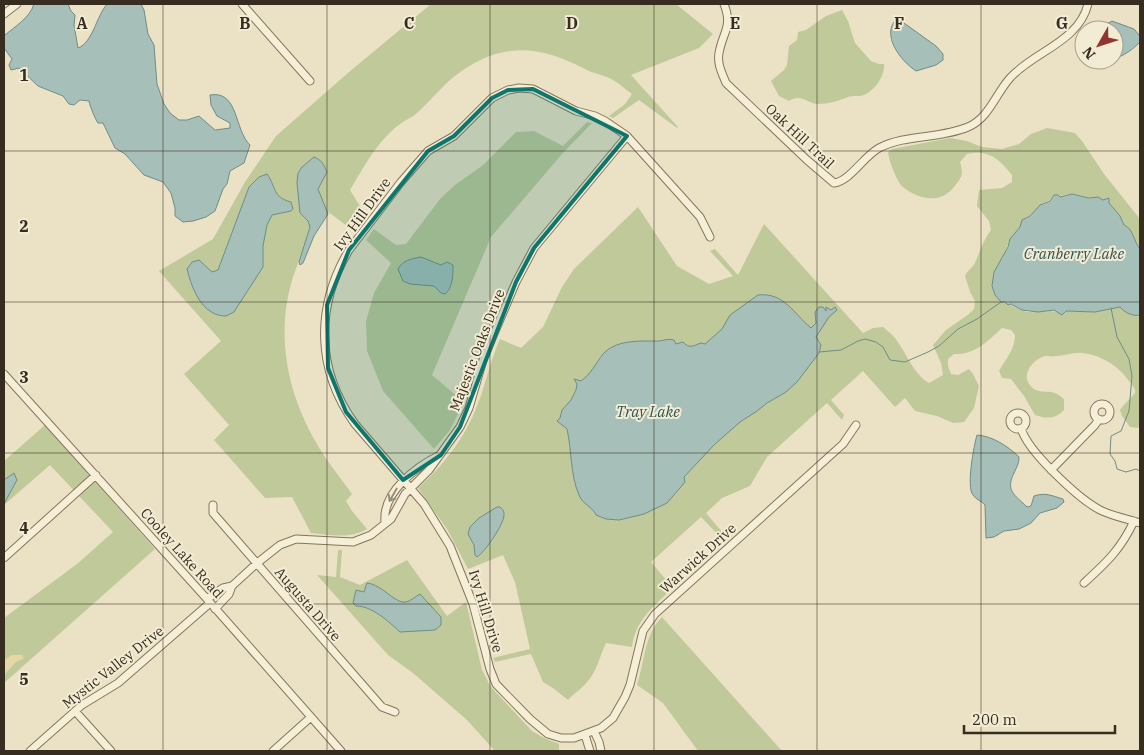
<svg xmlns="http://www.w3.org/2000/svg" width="1144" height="755" viewBox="0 0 1144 755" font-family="'IBM Plex Serif',serif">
  <rect width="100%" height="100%" fill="#ebe2c5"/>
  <path fill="#c0c99a" d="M431,4H676L713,34L699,48L631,75L678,127L677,128L639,100L613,118L609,116L625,104L632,94C626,90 620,84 613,80C605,75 594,74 585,69C535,43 497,42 451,79C439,90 428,103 416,114C411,118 405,120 400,124C377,141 364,167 350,190L366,216L355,232L327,211C317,227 306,243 299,261C273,322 284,388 317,444C327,462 341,478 352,494L346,501L352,511L367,529C349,539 331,535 311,533L292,497L265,498L214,440L229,425L184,374L221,341L159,271L213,239L245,182L276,136L349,72Z
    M842,10L848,21L855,43L871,61L879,64H884C885,76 875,90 864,95C859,97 853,95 848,97C838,101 829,104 818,104C807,104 802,93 789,101L779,96L771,81L784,70L787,65L789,46L797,40L798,32L806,30L826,16Z
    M587,122L592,123L562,154L491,237L432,375L464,402L450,430L434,449L383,391L367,351L366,321L374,293L391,263L366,240L374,229L396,245L406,244L440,199L455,185L483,165L516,132L534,131L563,146Z
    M1047,128L1075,133L1082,141L1104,174L1140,219V249L1128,227L1124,225L1120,216L1109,203V198L1103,200L1098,197C1087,199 1083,195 1073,194C1064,194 1063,197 1053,196C1049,202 1045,201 1040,205C1036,210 1032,215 1025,218L1020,227L1010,239L992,286L995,295L1002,302L1003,301C1011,305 1019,310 1028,312C1041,313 1052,308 1063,314L1066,311L1095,312L1120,307C1124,311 1134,316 1140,315V427L1137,428L1130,427L1122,416L1120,410C1123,405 1134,395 1135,393C1136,388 1131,384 1128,380C1119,366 1100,355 1083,353C1074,352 1065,356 1056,356C1053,357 1048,356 1045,356C1034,359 1023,372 1028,382C1034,393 1041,391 1051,392C1057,393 1060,396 1064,399V410C1055,419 1048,419 1035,415L1024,396L1011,379L1002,378L999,371C1006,359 1015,349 1015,335L1011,330L1002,328C988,341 975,355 954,354L948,359V366L951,374L958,375L969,369L973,374L979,386L974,408L964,422L953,423L937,416L915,411L905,398L895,407L863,371L831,400L844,415L842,420L827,403L767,457L750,486L722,498L706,513L728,539L725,542L701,517L651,562L673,588C655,605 635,620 632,647L606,643C600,655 597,671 588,681C582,689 574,693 568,700L553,688L543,682L531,654L495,662L493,658L530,649L515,582L503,555L468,569L447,529L418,488C443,466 465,438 477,406C486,384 490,361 500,339L521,348L543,327L562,287L574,269L638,207L677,266L709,284L733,276L710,251L715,249L738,275L764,224L863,333L873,328L883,327C887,331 892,334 895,338C906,352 914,375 929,383L943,375L941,363L933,345L946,330L969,314L974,309L975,301L970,292L965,276C967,271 972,268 975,263C980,251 983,241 991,230L989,221L977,206L979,190L1002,188L1012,182V175C999,159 989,149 967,154L960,162C961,166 962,170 962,174C961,178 957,183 954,187C941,204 919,200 903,187C897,182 889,161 888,152L892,149L950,138L967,141L982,147L1002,149L1019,144L1031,134Z
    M45,425L155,549L4,683V618L77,564L113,532L50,465L4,505V461Z
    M338,550H342L340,577L360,585L407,560L447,616L466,602L482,670L491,687L532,731L544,738L559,744V751H495L467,720L413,673L388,655L317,575L336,577Z
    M662,617L782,751H698L663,703L637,685C645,661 644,635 662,617Z"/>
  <path fill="#e5d8a4" d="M12,655H22L24,658L16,662L4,675V660Z"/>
  <path fill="#a7bfb9" stroke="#6e8d87" d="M34,4H68L71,11L75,15L74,25L78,48C93,42 96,17 107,4H141L144,10L148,34L154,45L157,84L164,104L170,113L179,120H187L199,116L215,130L230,128V123L217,116L211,105L210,95C239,90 234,130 250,145L244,163L230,171L227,184L223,189L215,211L206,217L193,221L183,222L175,216V208L171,193L163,182L144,175L125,154L115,148L103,123H98C95,119 90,106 89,101L80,100L74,105L69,104L63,96L38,86L19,68L11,70L9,65L12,59L4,48V36C14,27 30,18 34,4Z
    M897,18L936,46L943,54V60L936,65L916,71C901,61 880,35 897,18Z
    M1112,21L1134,29L1140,36V42C1132,50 1125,55 1114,59V30H1096Z
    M314,157C322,160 324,165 327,172L318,189L328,214L314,236L303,263L300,265L299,262L310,227L308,221L300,213L297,183L298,173L302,167Z
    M267,174C277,188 272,197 291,202L293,209L291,211L272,215L267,225L263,246V267L234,312L226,316C222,316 217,315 213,313C198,305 191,285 187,269L192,262L199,260L212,272L218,270L249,187L259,177Z
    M1072,194L1089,198L1098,197L1103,200L1109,198V203L1120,216L1124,225C1133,228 1134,242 1140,249V315C1133,317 1124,312 1120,307L1095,312L1066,311L1062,315L1054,310L1038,312L1022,310L1011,304L1008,305L1005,302H1001L995,295L992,286L994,272L1008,247L1010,239L1020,227L1022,220L1030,216L1040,205L1050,201L1054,195H1058L1060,197Z
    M421,257L441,265L447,262L453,265C453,274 453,288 445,294L441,293L434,286L410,284L403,281L398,269C403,260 411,259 421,257Z
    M758,295C784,292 794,314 811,328L816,323L815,312L819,307H823L826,311V307L831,310L835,307L837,310L829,317L816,337L821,345L819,353L797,382L786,392L767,403L757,411L740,422L714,445L684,477L685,482L667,503L644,514L619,520L606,519L596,515C593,507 582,504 579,495C570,474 572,451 567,429L557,421L560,418L562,410L571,400L576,390L577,384L574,379L581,381C591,374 596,363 603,354C616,340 637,341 655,341C662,342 665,338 674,340L676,344L683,342C690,349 692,346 701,343L705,344L722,329L730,315Z
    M977,435C992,436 1008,446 1019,457C1019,464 1017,466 1014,473C1005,491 1015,495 1027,507L1031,506L1034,496C1046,492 1052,496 1063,499L1064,502L1057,508L1040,513L1031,523L1019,529L1004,531L994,537L986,538L985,505C982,501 976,500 973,495C966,487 974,445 977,435Z
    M14,473L17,480L4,504V480Z
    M497,507H500C503,510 504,510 504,515C504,524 485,552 477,557L475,555L474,545L468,534L470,527L479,518Z
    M367,583C383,585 395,604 406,602C411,601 416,596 420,594L441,617V625L435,630L400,632C388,621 372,606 356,606L353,603L356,590L364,592Z"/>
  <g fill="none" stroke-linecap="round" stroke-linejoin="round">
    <path stroke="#6e8d87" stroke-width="1" d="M1111,308L1117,337L1129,359L1132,376L1129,411L1121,431L1111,436L1110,454L1115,461L1117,469L1126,472L1136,469L1140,471
      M819,352L841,350L858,341L865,339L876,342L883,347L890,360L905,362L928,352L939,346L958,329L977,319L1001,302"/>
    <g stroke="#85755c" stroke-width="9">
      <path id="minor" d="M242,4L310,81
        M724,4C733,27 723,31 719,53C717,64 722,73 726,83L807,160L834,183C850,181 864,156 879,148C906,134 940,139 968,127C989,118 995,95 1010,78C1033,52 1079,42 1088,4
        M4,14L17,4
        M710,237L700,217L627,136L605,121L595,116L576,111L533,89L519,88L508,90L492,98L454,136L428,151L401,182L349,250C315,307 316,370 355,424L424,504L450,546L473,604L490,669L496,684L530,719L548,734L561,738H574L601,728L613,718L625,697L630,685L643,631L655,614L843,444L856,425
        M4,374L207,599L341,751
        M1094 412a8 8 0 1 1 16 0a8 8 0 1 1-16 0Z
        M1010 421a8 8 0 1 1 16 0a8 8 0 1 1-16 0Z
        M1021,428C1027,451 1079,499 1100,510C1112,516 1127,519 1140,523
        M1051,470L1095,425L1099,419
        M213,505V513L382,707L395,712
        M385,522C382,492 416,467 440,455
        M4,558L96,475
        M1084,583C1107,562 1121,549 1134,521
        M207,599L223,588L232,586
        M215,609L229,594L232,586L256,564L280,545L296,539L353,542L371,535L391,519L405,494L429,470L460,427L469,408L483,360L493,336L516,282L534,248L627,136
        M75,711L111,751
        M594,731L599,742L601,751
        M585,735L590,751
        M30,751L82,705L118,683L210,603
        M273,751L311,717"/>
    </g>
    <use href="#minor" stroke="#f6efd8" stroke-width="7"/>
  </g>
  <defs><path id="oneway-shaft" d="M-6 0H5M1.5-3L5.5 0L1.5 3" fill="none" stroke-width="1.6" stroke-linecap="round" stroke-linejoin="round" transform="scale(1.25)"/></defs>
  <use stroke="#968e7c" href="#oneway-shaft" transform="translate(393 495) rotate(120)"/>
  <path fill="#0f766e" fill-opacity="0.2" stroke="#0f766e" stroke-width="4" stroke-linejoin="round" d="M533,89L627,136L534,248L516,282L460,427L441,455L403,480L346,412L328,368L327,305L349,250L428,151L454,136L492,98L508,90Z"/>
  <path fill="none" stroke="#362c1f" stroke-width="1" stroke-opacity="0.55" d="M163,4V751M327,4V751M490,4V751M654,4V751M817,4V751M981,4V751M4,151H1140M4,302H1140M4,453H1140M4,604H1140"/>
  <g text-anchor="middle" stroke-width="4" stroke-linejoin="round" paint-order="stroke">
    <g font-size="14" fill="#362c1f" stroke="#f3ecd4">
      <text transform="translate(800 136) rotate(43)" y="5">Oak Hill Trail</text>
      <text transform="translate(362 214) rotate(-54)" y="5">Ivy Hill Drive</text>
      <text transform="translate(477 350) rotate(-69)" y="5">Majestic Oaks Drive</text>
      <text transform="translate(182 553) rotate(48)" y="5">Cooley Lake Road</text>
      <text transform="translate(698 558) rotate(-42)" y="5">Warwick Drive</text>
      <text transform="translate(308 604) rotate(49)" y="5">Augusta Drive</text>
      <text transform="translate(486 611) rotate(73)" y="5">Ivy Hill Drive</text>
      <text transform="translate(113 667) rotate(-38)" y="5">Mystic Valley Drive</text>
    </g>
    <g font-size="15" font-style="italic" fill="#305555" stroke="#f3ecd4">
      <text x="1074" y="259">Cranberry Lake</text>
      <text x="648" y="417">Tray Lake</text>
    </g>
  </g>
  <g font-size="16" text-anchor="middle" font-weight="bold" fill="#362c1f" stroke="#f3ecd4" stroke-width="4" stroke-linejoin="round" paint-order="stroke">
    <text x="82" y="29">A</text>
    <text x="245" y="29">B</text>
    <text x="409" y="29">C</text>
    <text x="572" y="29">D</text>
    <text x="735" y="29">E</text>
    <text x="899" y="29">F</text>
    <text x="1062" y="29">G</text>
    <text x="24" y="81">1</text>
    <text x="24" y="232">2</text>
    <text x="24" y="383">3</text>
    <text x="24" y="534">4</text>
    <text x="24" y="685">5</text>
  </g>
  <rect width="1144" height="755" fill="none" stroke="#362c1f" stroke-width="10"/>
  <g transform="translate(1099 45) rotate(231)"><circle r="24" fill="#f3ecd4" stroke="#a79f8c"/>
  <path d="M0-4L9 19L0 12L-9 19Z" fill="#903631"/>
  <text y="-8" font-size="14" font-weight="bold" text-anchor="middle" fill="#362c1f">N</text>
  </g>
  <path d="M964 725v8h151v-8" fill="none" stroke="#362c1f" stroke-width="2.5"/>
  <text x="972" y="725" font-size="15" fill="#362c1f" stroke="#f3ecd4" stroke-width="4" paint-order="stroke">200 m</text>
</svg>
